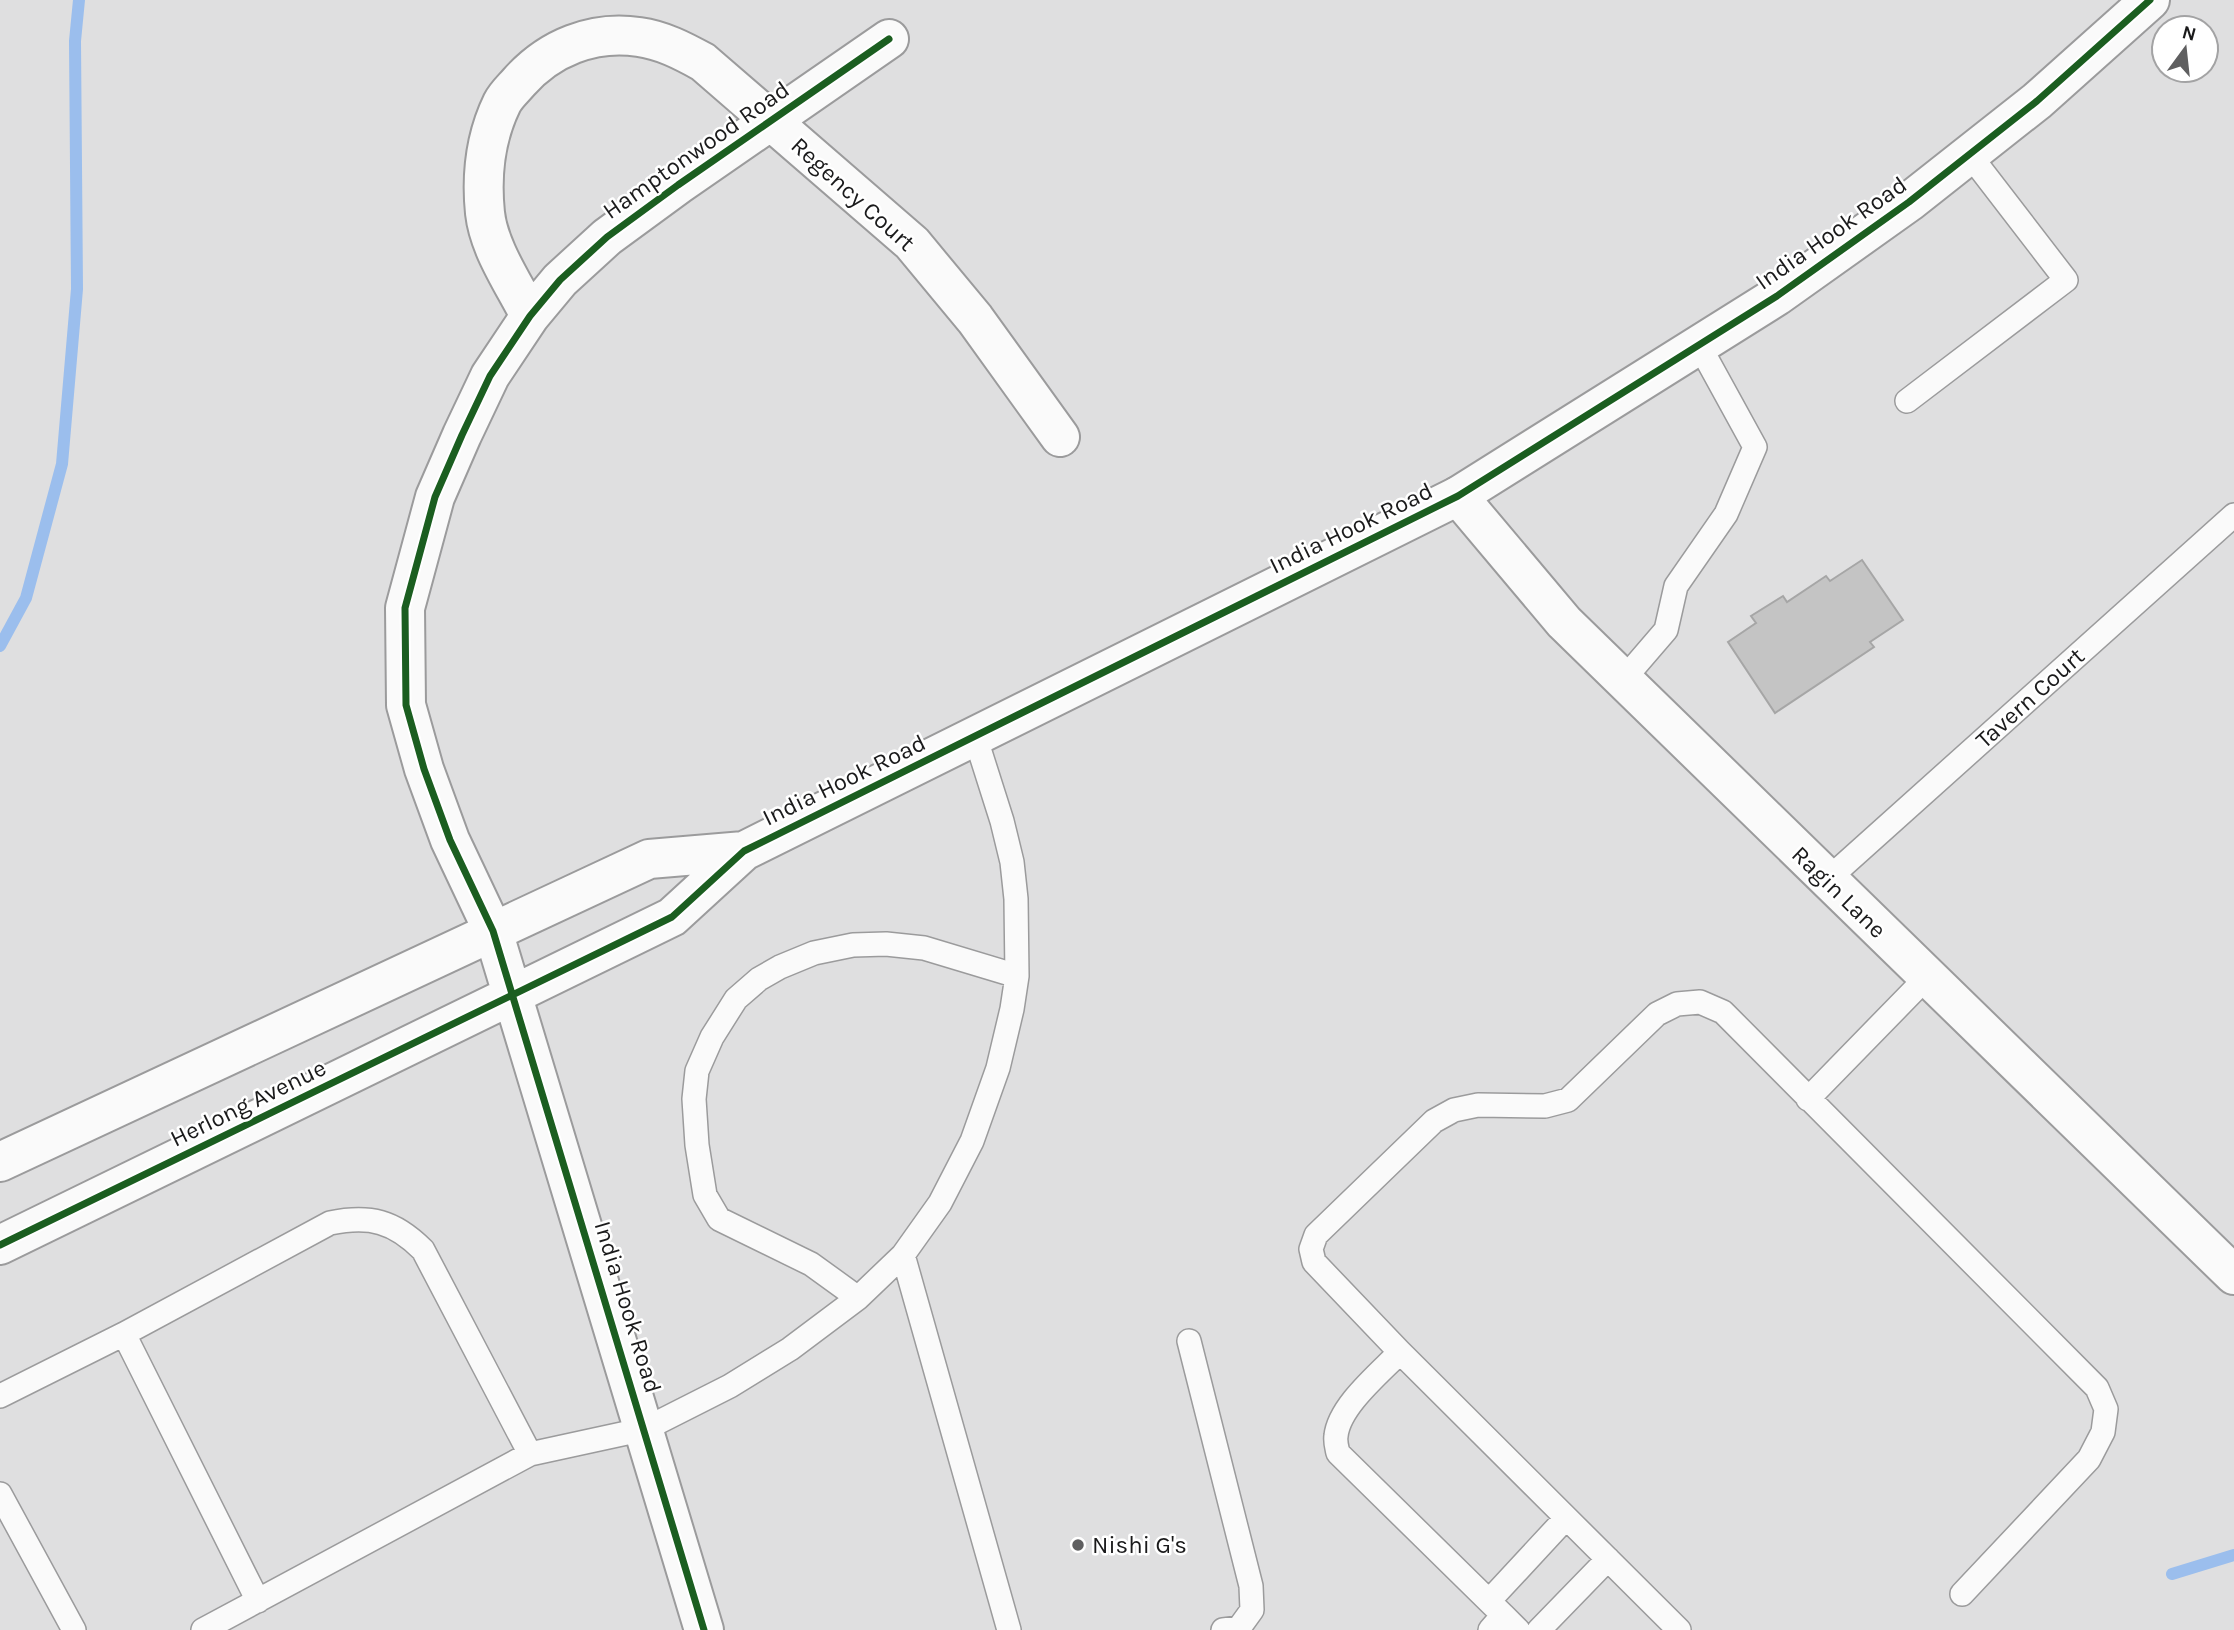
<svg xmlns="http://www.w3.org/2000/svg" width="2234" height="1630" viewBox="0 0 2234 1630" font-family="Karla,sans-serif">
  <rect width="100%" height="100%" fill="#dfdfe0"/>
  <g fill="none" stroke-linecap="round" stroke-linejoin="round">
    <path stroke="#9bbeed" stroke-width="12" d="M0,646L26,598L62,464L77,289L75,41L79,0
      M2172,1574L2234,1555"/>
  </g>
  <path fill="#c4c4c4" stroke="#a6a6a6" stroke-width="2" d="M1862,560L1903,620L1870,642L1874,647L1775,713L1728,642L1756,623L1751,616L1783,596L1787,602L1826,576L1830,581Z"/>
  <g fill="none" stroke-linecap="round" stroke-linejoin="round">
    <g stroke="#9b9b9c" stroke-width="26">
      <path id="lane" d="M1907,401L2066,280L1969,154
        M1623,680L1666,630L1676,586L1726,514L1755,447L1699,345
        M1827,880L2234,515
        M1808,1099L1927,977
        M903,1255L1009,1630
        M858,1298L811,1264L719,1219L705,1195L697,1145L694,1099L697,1071L712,1037L736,999L759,979L780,967L814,953L853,945L886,944L924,948L1017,976
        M124,1334L258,1601
        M1189,1341L1251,1586L1252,1610L1239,1628L1223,1630
        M1400,1352L1679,1630
        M0,1396L124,1334L330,1223C370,1215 394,1221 423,1250L530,1454
        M0,1494L74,1630
        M1489,1601L1566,1518
        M1503,1615L1518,1630
        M203,1630L530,1454L645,1429L730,1386L790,1349L858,1298L903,1255L940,1203L972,1141L998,1068L1012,1009L1017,976L1016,899L1012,862L1002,821L975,736
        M1490,1630L1503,1615L1338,1453C1337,1448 1335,1442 1336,1436C1339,1406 1380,1373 1400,1352L1314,1262L1311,1249L1316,1235L1434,1121L1454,1110L1478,1105L1545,1106L1568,1100L1657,1014L1677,1004L1700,1002L1723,1012L2097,1388L2106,1409L2103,1432L2089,1459L1962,1594
        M1539,1630L1608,1559"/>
    </g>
    <g stroke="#9b9b9c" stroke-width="42">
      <path id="street" d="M530,316C514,284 489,249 485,213C481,174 485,138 502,103C506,95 513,89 519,82C549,48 593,30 639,37C662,40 683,51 703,62L912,243L975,319L1060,437
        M1458,496L1564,622L2234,1275
        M493,931L450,840L424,769L406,705L405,608L435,497L462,435L490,376L530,316L560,280L607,237L678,185L889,39"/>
    </g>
    <g stroke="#9b9b9c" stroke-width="42">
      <path id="secondary" d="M493,931L704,1630
        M0,1162L649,859L744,851
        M0,1245L672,917L744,851L1458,496L1777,296L1909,202L2037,101L2150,0"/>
    </g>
    <use href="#lane" stroke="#fafafa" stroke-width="23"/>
    <use href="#street" stroke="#fafafa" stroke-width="38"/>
    <use href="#secondary" stroke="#fafafa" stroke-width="38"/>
    <g stroke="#fff" stroke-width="11">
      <path id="cycleway" d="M0,1245L672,917L744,851L1458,496L1777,296L1909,202L2037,101L2150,0
        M704,1630L493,931L450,840L424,769L406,705L405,608L435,497L462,435L490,376L530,316L560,280L607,237L678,185L889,39"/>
    </g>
    <use href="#cycleway" stroke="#1b5e20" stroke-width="7"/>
  </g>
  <circle fill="#5f5f60" stroke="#fff" stroke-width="2.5" cx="1078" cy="1545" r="7"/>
  <g text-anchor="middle" stroke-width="5" stroke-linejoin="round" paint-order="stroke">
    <g font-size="24" fill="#1a1a1b" stroke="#fff">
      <text transform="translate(696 150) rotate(-35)" y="8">Hamptonwood Road</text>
      <text transform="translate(853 194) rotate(42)" y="8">Regency Court</text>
      <text transform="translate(1831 233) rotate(-35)" y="8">India Hook Road</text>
      <text transform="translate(1351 528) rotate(-26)" y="8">India Hook Road</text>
      <text transform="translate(2030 698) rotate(-42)" y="8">Tavern Court</text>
      <text transform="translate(844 780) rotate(-26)" y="8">India Hook Road</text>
      <text transform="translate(1839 892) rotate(44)" y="8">Ragin Lane</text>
      <text transform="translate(248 1103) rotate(-26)" y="8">Herlong Avenue</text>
      <text transform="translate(628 1307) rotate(73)" y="8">India Hook Road</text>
    </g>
    <g font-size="24" fill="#1a1a1b" stroke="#fff" text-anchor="start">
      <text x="1092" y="1553">Nishi G's</text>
    </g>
  </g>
  <g transform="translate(2185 49) rotate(15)"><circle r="33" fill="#ffffff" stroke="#a3a3a4" stroke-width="2"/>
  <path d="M0-5L12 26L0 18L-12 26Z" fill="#5f5f60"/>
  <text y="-10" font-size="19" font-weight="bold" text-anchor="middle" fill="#1a1a1b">N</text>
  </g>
</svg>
